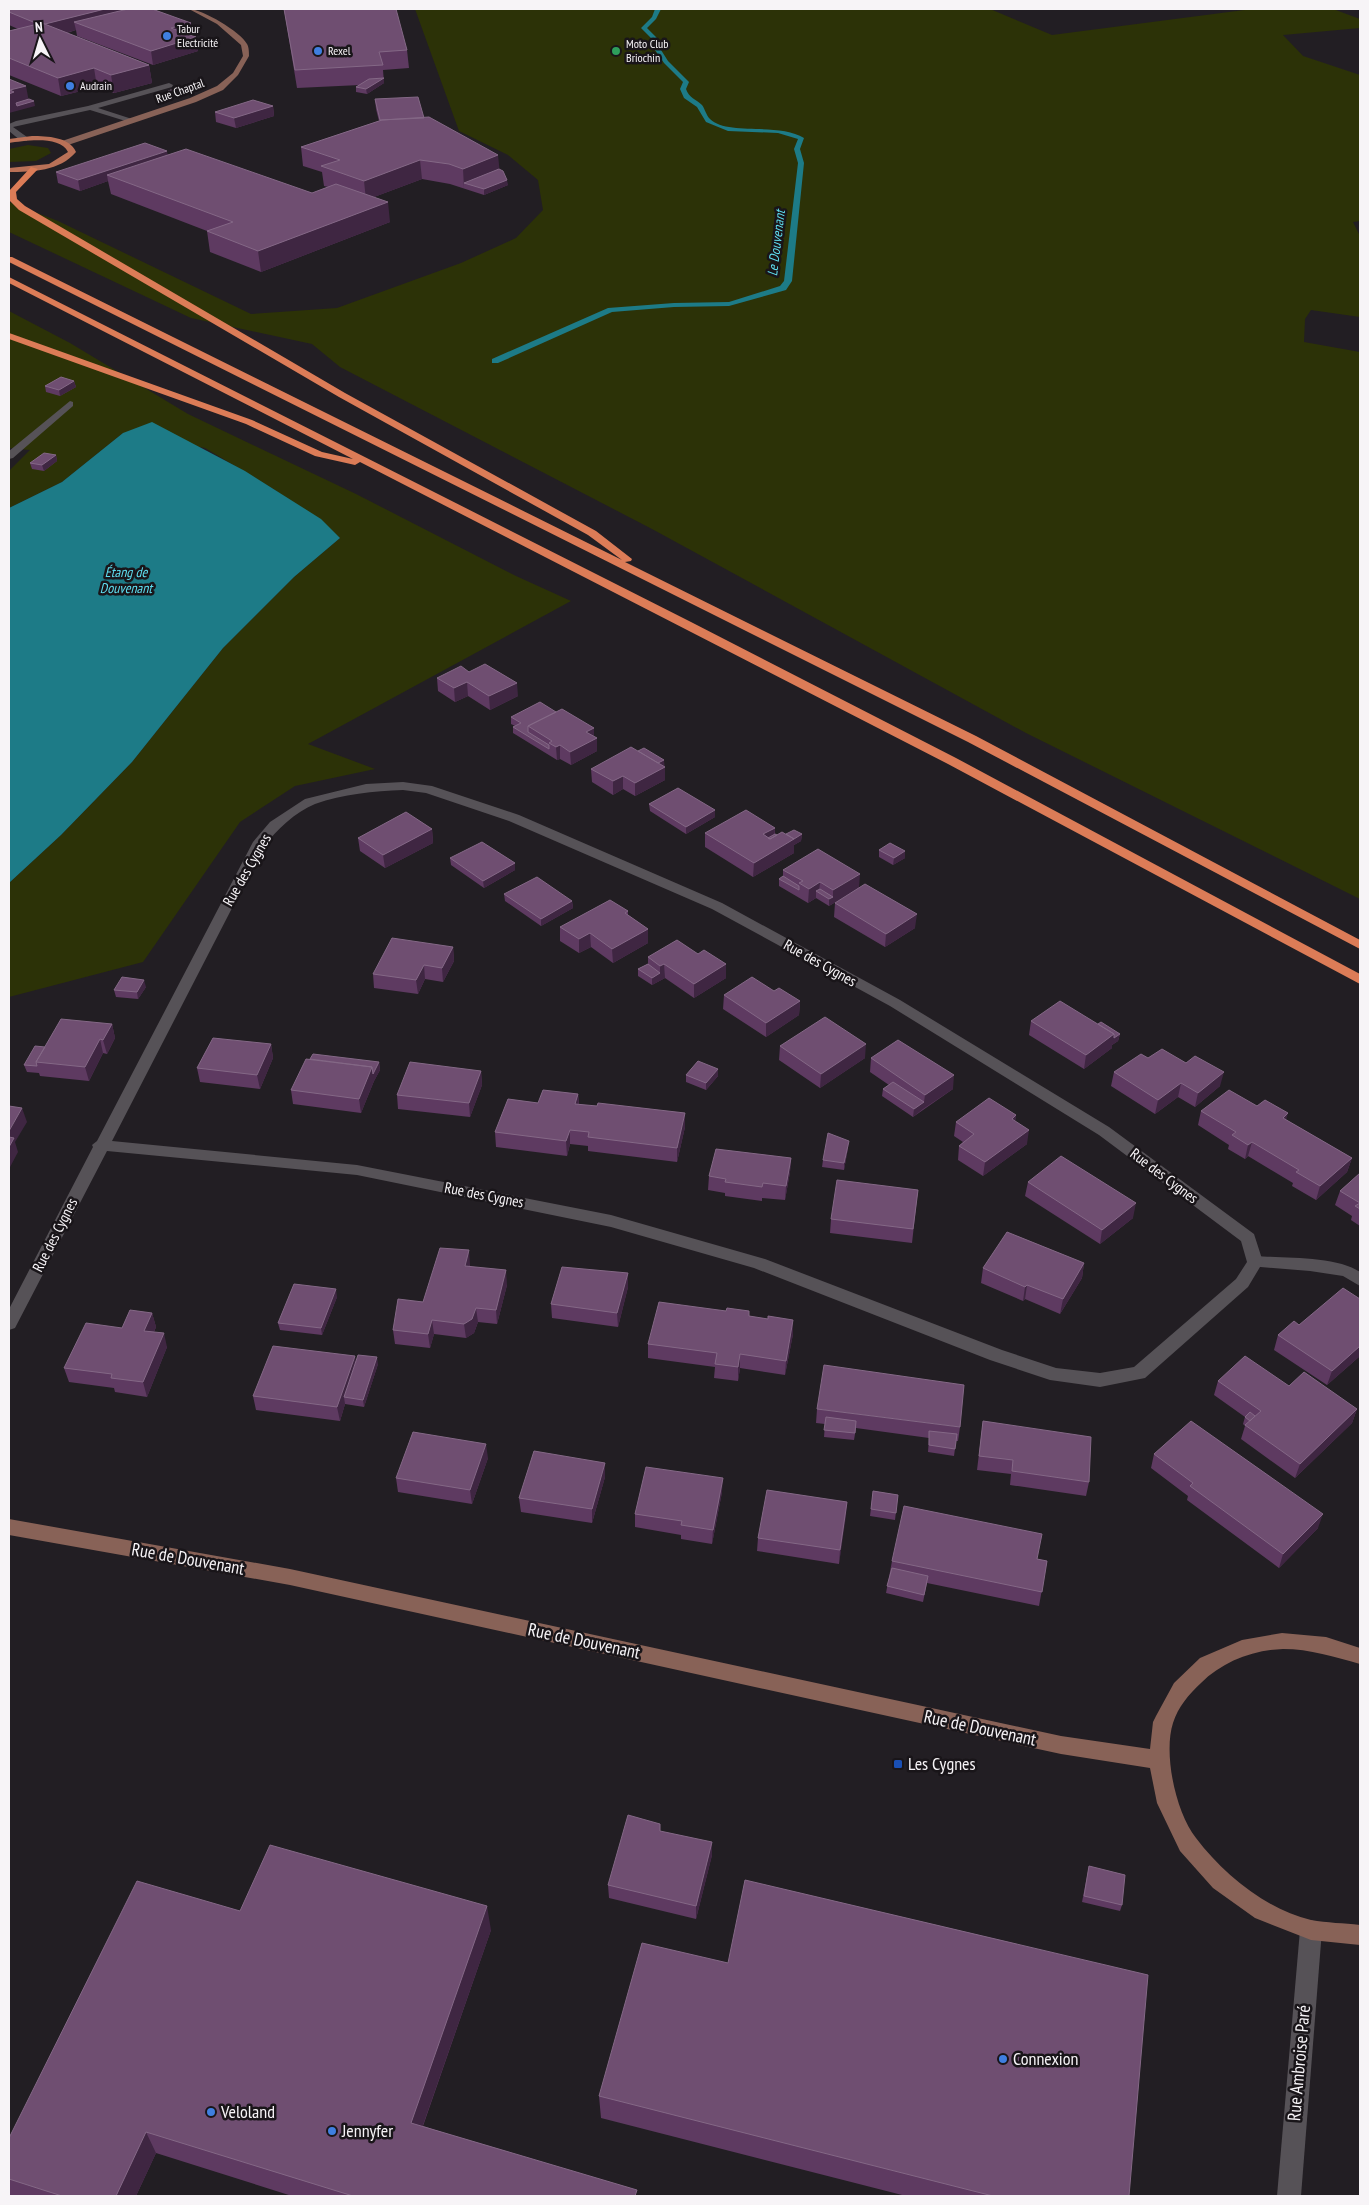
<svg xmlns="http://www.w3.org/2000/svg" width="1369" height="2205" viewBox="0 0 1369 2205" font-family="'PT Sans Narrow',sans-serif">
  <rect width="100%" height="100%" fill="#221e23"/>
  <path fill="#2c3207" d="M415,9H990L1052,35L1252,9H1333L1360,19V28L1283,35L1303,56L1360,75V221L1353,222L1360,236V317L1311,310L1305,319L1304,342L1360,352V899L1026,733L652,529L340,367L312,344L191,318L9,232V202L58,221L251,314L337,308L461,263L516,238L543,210L538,180L508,155L459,131Z
    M28,145L48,148L51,153L36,161L9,162V149Z
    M9,311L70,343L188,414L356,494L516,576L571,601L308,744L375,769L295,786L240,822L143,962L9,997V883L61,835L132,762L223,648L294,577L340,538L275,490L205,448L123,433L62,482L9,508V471L30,450L9,448Z"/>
  <path fill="#1d7b87" d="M152,422L245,471L321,519L340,538L294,577L223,648L132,762L61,835L9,883V508L62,482L123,433Z"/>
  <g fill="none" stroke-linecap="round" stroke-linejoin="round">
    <path fill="#1d7b87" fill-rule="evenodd" d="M655,9H661L656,19L647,28L660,41L661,50L668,61L689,82L686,89C689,98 696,99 702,105C705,109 706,115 710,119C727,136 779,122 804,138L800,149L804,163L792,281L786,290L729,306L674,307L612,312L498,363H492V359L608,308L674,303L729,302L780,286L784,281L798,163L794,149L798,139L778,133L728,131L706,122L697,107L684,98L680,89L683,82L664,63L655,50L654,41L641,28L652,17Z"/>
    <path fill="#565257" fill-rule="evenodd" d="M169,83L173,85L172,87L98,108L132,119V123L90,110L13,127L27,137V141H21L9,131V124L16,121L88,106Z
      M1255,1256C1283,1258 1337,1256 1360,1272V1286L1343,1276L1310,1271L1249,1266L1247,1262L1249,1258Z"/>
    <path fill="#565257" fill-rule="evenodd" d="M70,401L73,402V406L13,458L9,459V451Z
      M403,782L432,786L519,815L722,903L900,1000L1109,1127L1254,1234L1263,1262L1248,1287L1145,1378L1100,1387L1050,1380L990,1360L754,1268L611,1227L357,1175L107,1151L15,1328L9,1330V1309L93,1147L92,1145L97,1141L253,842L270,822L305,799L366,784ZM403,790L426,793L509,821L712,909L890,1006L1099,1135L1241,1241L1247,1262L1236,1279L1134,1367L1100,1373L1056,1368L1002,1350L765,1259L611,1215L357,1165L112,1141L264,846C277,830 295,812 315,804C343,794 374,791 403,790Z"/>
    <path fill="#565257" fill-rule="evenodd" d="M1311,1920L1319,1923L1322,1930L1301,2196H1277L1300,1930L1303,1923Z"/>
    <path fill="#886257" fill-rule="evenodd" d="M189,9C202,9 241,32 247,44C249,47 249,53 249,56L238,75L223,90L196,102L68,145H62V141L190,98L217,86L233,73L243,56L241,45L217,24Z
      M9,1519L290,1569L1061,1736L1150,1749L1153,1722L1156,1716L1174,1683L1200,1658L1242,1640L1282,1633L1326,1637L1360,1648V1664C1335,1657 1310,1649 1283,1649C1253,1650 1222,1662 1201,1683C1189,1694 1178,1707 1173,1723C1163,1754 1176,1813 1196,1838C1224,1875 1266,1909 1311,1920C1327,1923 1344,1923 1360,1925V1945L1311,1940L1255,1918L1213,1888L1180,1851L1157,1803L1150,1768L1061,1754L290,1585L9,1535Z"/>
    <path fill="#ba7157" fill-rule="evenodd" d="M32,136C47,136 70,137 76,152C60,171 32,172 9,172V168L49,164L68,152C60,135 24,141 9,143V139Z"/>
    <path fill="#dc7c57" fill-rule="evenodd" d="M31,167L38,169L16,192L17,199L25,206L345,393L596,531L632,559L631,561L625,562L976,736L1360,940V949L968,742L9,262V257H12L622,560L588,535L339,397L19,210L9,200V191Z
      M9,277L691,622L956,758L1360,974V984L948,764L360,462L355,465L315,456L246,424L9,339V333L12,334L252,420L322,452L353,459L9,283Z"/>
  </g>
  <path fill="#5e3a61" d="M9,9H124V10L196,37L198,51L153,65L77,36L76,30L67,33L149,65L152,83L114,93L97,87L61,96L9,75V30V31L18,29L9,25Z
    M284,9L407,50L409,68L383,70L384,83L367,94L356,92V87L360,85L297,88Z
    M180,90L181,95L175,97L169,96L168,91Z
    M375,99L424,118L499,169L508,185L484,195L450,184L422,179L374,197L390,222L261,272L210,252L207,231L111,194L108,181L80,191L58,183L56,172L168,155L312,193L328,187L324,186L322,172L303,166L301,147L379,121L376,109Z
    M273,106L274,116L236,128L216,122L215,112Z
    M74,381L76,387L60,396L46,392L45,386Z
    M56,455L57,461L44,471L32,469L30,463Z
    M469,672L518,696L490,710L468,696L455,702L438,691L437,678Z
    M511,717L594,737L597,738V751L571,765L560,759L557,760L513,733V727L515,726L511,724Z
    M638,751L664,760L665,780L635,796L623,789L613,795L592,782L591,769Z
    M649,804L715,817L686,834L650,811Z
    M775,828V834L777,835L786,834H802L801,841L794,845V853L753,877L705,847V833Z
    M432,829L433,843L385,868L360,851L358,838Z
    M879,850L905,858L893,865L879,857Z
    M450,858L515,863V870L484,888L451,865Z
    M783,870L859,888L829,906L816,898L808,903L779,886V879L783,876Z
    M504,894L572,901L573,908L541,926L505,901Z
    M835,903L915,928L885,947L834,917Z
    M628,911V915L648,929V943L613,963L591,947L579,953L560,941V927Z
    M453,947L454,961L443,982L425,979L418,994L374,988L373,974Z
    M698,954L726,964V978L694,998L665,978L652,985L638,976V969L648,964V957Z
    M146,987L138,999L116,997L114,990Z
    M774,991L800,1001L799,1015L766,1037L723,1009L724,995Z
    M1031,1021L1098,1024L1120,1034L1118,1041L1112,1045V1048L1084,1069L1029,1035Z
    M112,1024L115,1038L107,1054L103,1053L89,1081L40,1076L39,1073L27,1072L24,1065L45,1047Z
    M271,1044L273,1058L260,1089L200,1082L197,1068Z
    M780,1046L865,1058L820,1088L779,1060Z
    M871,1058L953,1089L913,1117L882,1096L883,1089L889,1085L870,1072Z
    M1148,1058L1220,1086L1195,1107L1178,1097L1155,1114L1111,1086L1114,1072Z
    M379,1062L380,1070L374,1081L361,1113L293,1104L291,1090Z
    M481,1071L482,1085L470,1117L398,1109L397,1095Z
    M686,1075L718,1076L706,1090L686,1082Z
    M578,1094L579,1104L685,1127L677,1162L588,1151V1146L570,1144L567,1156L496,1147L495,1132L538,1103Z
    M1257,1106L1286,1120L1352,1158L1347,1172L1316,1200L1292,1186L1293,1183L1248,1156L1245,1159L1228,1149L1229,1145L1198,1125L1201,1111Z
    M1016,1115L1015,1121L1027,1144L983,1176L958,1160L959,1146L963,1142L954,1136L956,1122Z
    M848,1148L844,1170L822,1167L823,1160Z
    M791,1158L790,1172L785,1200L762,1198V1201L725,1196V1193L708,1190L709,1176Z
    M1360,1173V1226L1351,1220L1352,1216L1335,1205L1340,1191Z
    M1028,1182L1133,1218L1100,1244L1025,1196Z
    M918,1190L912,1243L830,1233L831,1219Z
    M1084,1263L1082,1278L1060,1314L1025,1299L1023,1301L981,1283L983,1268Z
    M470,1264V1266L507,1285L497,1324L478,1322L474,1333L466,1338L434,1334L430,1348L395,1344L393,1330L423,1302Z
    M628,1287L618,1327L552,1318L551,1304Z
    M337,1297L322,1335L280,1330L278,1323Z
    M1360,1299V1356L1327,1385L1274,1350L1278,1335L1299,1325Z
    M726,1311H749V1316L793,1334L785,1375L740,1368L738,1381L714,1378L715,1367L648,1358V1344Z
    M152,1313L156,1327L154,1332L167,1347L147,1397L115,1392L114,1388L69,1382L64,1368L122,1328Z
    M356,1361L378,1364L364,1407L345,1404L340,1421L256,1410L253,1396Z
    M1218,1381L1289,1386L1357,1409L1352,1423L1295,1478L1241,1439L1245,1426L1243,1424L1245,1417L1214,1395Z
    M817,1409L960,1427L958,1441H956L954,1456L928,1452L929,1438L856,1428L854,1440L824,1437L825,1424L816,1423Z
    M983,1421L1089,1482L1086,1496L1010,1485L1011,1474L977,1470Z
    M1154,1454L1318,1528L1279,1568L1187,1500L1188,1496L1151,1468Z
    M488,1458L472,1504L398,1492L396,1478Z
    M605,1477L592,1523L521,1512L519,1498Z
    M873,1491L898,1495L895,1520L870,1516Z
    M722,1492L712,1544L681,1539V1535L635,1527V1514Z
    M847,1502L839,1564L757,1551L758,1538Z
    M1037,1559L1047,1561L1039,1606L927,1583L923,1602L886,1593L892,1561Z
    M660,1831L712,1855L696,1919L609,1898L608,1885Z
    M1089,1866L1122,1905L1120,1911L1082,1902Z
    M240,1911L491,1930L423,2126L637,2196H292L156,2153L136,2196H9V2138Z
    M728,1963L1129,2196H906L601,2118L599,2096Z"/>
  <path fill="#3f2642" d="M105,9H124L125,18L74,22L76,30L43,39L41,25Z
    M191,23L193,37L171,28Z
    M196,37L198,51L153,65L151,51Z
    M149,65L152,83L114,93L111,75Z
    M94,68L97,87L61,96L58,78Z
    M384,78V83L367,94L366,89Z
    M26,86L29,102L34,101L35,106L9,113V94L10,90Z
    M180,90L181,95L175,97L174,92Z
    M273,106L274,116L236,128L234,118Z
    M167,151L169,161L107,175L108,181L80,191L78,180Z
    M498,155L500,174L464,183V188L463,169Z
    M420,160L422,179L366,200L364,181Z
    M507,180L508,185L484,195V189Z
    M388,202L390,222L261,272L258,251Z
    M74,381L76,387L60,396L59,390Z
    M56,455L57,461L44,471L42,465Z
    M467,682L468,696L455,702L454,688Z
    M517,683L518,696L490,710L489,696Z
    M594,728V739L597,738V751L571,765L570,752L586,732Z
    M560,745V759L557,760L556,747Z
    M664,760V767L653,766Z
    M665,767V780L635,796V783Z
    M623,776V789L613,795V781Z
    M715,810V817L686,834V827Z
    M775,828L774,841L763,834Z
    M432,829L433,843L385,868L383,855Z
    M802,834L801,841L794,845V853L753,877L754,863Z
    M905,851V858L893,865L894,858Z
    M515,863V870L484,888L483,881Z
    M860,874L859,888L829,906V899L833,897V890Z
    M820,882L819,893L816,891V898L808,903L809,889Z
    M572,901L573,908L541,926V919Z
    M917,914L915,928L885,947L886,934Z
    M648,929V943L613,963L612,949Z
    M590,933L591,947L579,953V939Z
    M453,947L454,961L443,982L442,968Z
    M664,964L665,978L652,985V978L660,973V966Z
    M726,964V978L694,998V984Z
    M424,965L425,979L418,994L416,980Z
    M144,980L146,987L138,999L137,992Z
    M800,1001L799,1015L766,1037V1023Z
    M112,1024L115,1038L107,1054L103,1040Z
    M1114,1034H1120L1118,1041L1112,1045V1048L1084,1069L1086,1055Z
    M100,1039L103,1053L89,1081L85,1067Z
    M271,1044L273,1058L260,1089L257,1075Z
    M866,1044L865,1058L820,1088L821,1074Z
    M379,1062L380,1070L374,1081L361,1113L359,1099L372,1067Z
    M718,1069V1076L706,1090V1083Z
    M481,1071L482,1085L470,1117L469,1103Z
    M1224,1072L1220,1086L1195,1107L1198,1093Z
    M954,1075L953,1089L923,1109L925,1095Z
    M1181,1083L1178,1097L1155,1114L1158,1100Z
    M578,1094L579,1108L575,1104Z
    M924,1102L923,1109L913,1117L914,1109Z
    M22,1108L27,1122L15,1142L18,1152L9,1169V1131Z
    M685,1113V1127L677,1162V1148Z
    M1288,1113L1284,1127L1283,1118Z
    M1016,1115L1014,1129L1012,1119Z
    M570,1130V1144L567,1156L566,1141Z
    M1029,1130L1027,1144L983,1176L985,1162Z
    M849,1141L848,1148L844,1170V1163Z
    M1252,1142L1248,1156L1245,1159L1248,1145Z
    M791,1158L790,1172L785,1200L786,1186Z
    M1352,1158L1347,1172L1316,1200L1320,1186Z
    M1136,1203L1133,1218L1100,1244L1102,1230Z
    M469,1250L470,1264L467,1280L465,1266Z
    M1084,1263L1082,1278L1060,1314L1063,1299Z
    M506,1270L507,1285L497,1324L496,1310Z
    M628,1273V1287L618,1327L617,1313Z
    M1027,1285L1025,1299L1023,1301L1025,1287Z
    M336,1289L337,1297L322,1335L321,1328Z
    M476,1308L478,1322L474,1333L466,1338L464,1324Z
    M152,1313L156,1327L148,1345L144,1331Z
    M432,1320L434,1334L430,1348L428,1334Z
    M793,1320V1334L785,1375L786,1361Z
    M164,1333L167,1347L147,1397L143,1382Z
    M1360,1346V1356L1327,1385L1332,1371Z
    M740,1354V1368L738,1381V1367Z
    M355,1356L357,1370L344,1397L345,1404L340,1421L337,1407Z
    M377,1357L378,1364L364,1407L363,1400Z
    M1357,1409L1352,1423L1295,1478L1300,1464Z
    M486,1444L488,1458L472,1504L470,1490Z
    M605,1463V1477L592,1523V1509Z
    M723,1478L722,1492L712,1544L713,1530Z
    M847,1502L846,1516L839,1564L840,1550Z
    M1323,1514L1318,1528L1279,1568L1283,1554Z
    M712,1842V1855L696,1919V1906Z
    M487,1906L491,1930L416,2145L411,2123Z
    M146,2132L156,2153L136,2196H116Z"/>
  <path fill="#6f4e71" stroke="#846886" d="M9,9H105L45,24L42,23L38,24L9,12Z
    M128,9H152L191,23L171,28L196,37L151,51L74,22Z
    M284,9H396L407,50L379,52L383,65L295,70Z
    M42,23L149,65L111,75L94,68L58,78L9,58V31Z
    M384,78L366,89L356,87L369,79Z
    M9,79L26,86L10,90L14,92L9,94Z
    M174,89L180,90L174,92L168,91Z
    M418,97L424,118L380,120L375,99Z
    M29,99L34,101L17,106L16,103Z
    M253,100L273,106L234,118L215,112Z
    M429,117L498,155L463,169L449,164L420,160L364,181L321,166L340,160L301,147L382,120Z
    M145,143L167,151L78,180L56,172Z
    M186,149L312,193L336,184L388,202L258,251L207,231L233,222L107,175Z
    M499,169L503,171L507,180L484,189L464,183Z
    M61,377L74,381L59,390L45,386Z
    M44,453L56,455L42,465L30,463Z
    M485,664L517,683L489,696L467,682L454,688L437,678L461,666L469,672Z
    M540,702L556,712L528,726V732L549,745V749L513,727L521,723L511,717Z
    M562,709L594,728L586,732L597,738L570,752L560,745L556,747L549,743L552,741L528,726Z
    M631,747L665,767L635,783L623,776L613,781L591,769Z
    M644,748L664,760L658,763L638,751Z
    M678,788L715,810L686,827L649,804Z
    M746,810L775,828L763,834L770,839L782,832L794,839L754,863L705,833Z
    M406,812L432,829L383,855L358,838Z
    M794,830L802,834L794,839L786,834Z
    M775,834L777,835L770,839L768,838Z
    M482,842L515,863L483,881L450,858Z
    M890,843L905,851L894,858L879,850Z
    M818,849L860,874L833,890L820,882L809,889L799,883L803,881L783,870Z
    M783,876L799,886V890L779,879Z
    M537,877L572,901L541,919L504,894Z
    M865,884L917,914L886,934L835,903Z
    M820,889L833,897L829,899L816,891Z
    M610,900L628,911L625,913L648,929L612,949L590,933L579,939L560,927Z
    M392,938L453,947L442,968L424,965L416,980L373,974Z
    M677,940L698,954L704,950L726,964L694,984L664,964L660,966L648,957Z
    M648,964L660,973L652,978L638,969Z
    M122,977L144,980L137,992L114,990Z
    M752,977L774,991L779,988L800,1001L766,1023L724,995Z
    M1060,1001L1114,1034L1086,1055L1031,1021Z
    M825,1017L866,1044L821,1074L780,1046Z
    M61,1019L112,1024L103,1040L100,1039L85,1067L36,1062Z
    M1101,1022L1120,1034L1114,1038V1034L1098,1024Z
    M213,1038L271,1044L257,1075L197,1068Z
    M898,1040L954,1075L925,1095L871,1058Z
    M35,1046L45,1047L36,1062L37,1066L24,1065Z
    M1162,1049L1186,1063L1195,1056L1224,1072L1198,1093L1181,1083L1158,1100L1114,1072L1141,1054L1148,1058Z
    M313,1054L379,1062L373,1074L372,1067L310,1059Z
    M306,1059L372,1067L359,1099L291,1090Z
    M698,1061L718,1069L706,1083L686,1075Z
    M410,1062L481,1071L469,1103L397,1095Z
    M893,1082L924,1102L914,1109L883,1089Z
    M543,1090L578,1094L575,1104L597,1106L598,1103L685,1113L677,1148L588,1137L589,1132L570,1130L566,1141L495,1132L508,1099L538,1103Z
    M1229,1090L1257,1106L1265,1100L1288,1113L1283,1118L1352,1158L1320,1186L1296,1172L1299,1170L1252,1142L1248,1145L1232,1135L1236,1132L1201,1111Z
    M989,1098L1016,1115L1012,1119L1029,1130L985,1162L959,1146L974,1134L956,1122Z
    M9,1106L22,1108L9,1131Z
    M828,1133L849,1141L844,1163L823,1160Z
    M9,1137L14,1138L9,1147Z
    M716,1149L791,1158L786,1186L763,1183L762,1187L725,1182L726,1179L709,1176Z
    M1061,1156L1136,1203L1102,1230L1028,1182Z
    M1360,1173V1209L1355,1206L1360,1203L1340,1191Z
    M837,1180L918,1190L913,1229L831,1219Z
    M1007,1232L1084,1263L1063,1299L1027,1285L1025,1287L983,1268Z
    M440,1248L469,1250L465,1266L506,1270L496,1310L476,1308L472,1319L464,1324L432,1320L428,1334L393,1330L398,1299L423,1302Z
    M562,1267L628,1273L617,1313L551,1304Z
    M294,1284L336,1289L321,1328L278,1323Z
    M1343,1288L1360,1299V1346L1332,1371L1278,1335L1294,1321L1299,1325Z
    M659,1302L726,1311L727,1308L749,1311V1316L768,1319V1316L793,1320L786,1361L740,1354L738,1367L715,1364L717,1353L648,1344Z
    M130,1310L152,1313L144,1331L164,1333L143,1382L111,1378L112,1374L64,1368L86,1323L122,1328Z
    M273,1346L355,1356L337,1407L253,1396Z
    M358,1355L377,1357L363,1400L344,1397Z
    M1245,1356L1289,1386L1304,1372L1357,1409L1300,1464L1245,1425L1261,1411L1218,1381Z
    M824,1365L964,1385L960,1427L817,1409Z
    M1250,1412L1255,1416L1250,1421L1245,1417Z
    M826,1417L856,1421L855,1433L824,1430Z
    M983,1421L1091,1437L1089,1482L1012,1471L1013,1460L979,1456Z
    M1191,1421L1323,1514L1283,1554L1190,1486L1193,1483L1154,1454Z
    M929,1431L957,1434L955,1449L929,1445Z
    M413,1432L486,1444L470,1490L396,1478Z
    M534,1451L605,1463L592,1509L519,1498Z
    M646,1467L723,1478L713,1530L681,1525L682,1521L635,1514Z
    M767,1490L847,1502L840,1550L758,1538Z
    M873,1491L898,1495L896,1513L871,1509Z
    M904,1506L1042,1534L1037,1559L1047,1561L1042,1592L892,1561Z
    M892,1568L928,1576L924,1595L887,1586Z
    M628,1815L660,1824V1831L712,1842L696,1906L608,1885Z
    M270,1845L487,1906L411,2123L637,2190L635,2196H353L146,2132L116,2196H62L9,2179V2138L137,1881L240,1911Z
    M1089,1866L1125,1875L1122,1905L1084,1896Z
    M745,1880L1148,1975L1129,2196H993L599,2096L642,1943L728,1963Z"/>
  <g fill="#3f7fe0" stroke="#191519" stroke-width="2">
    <circle cx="167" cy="36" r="5"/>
    <circle cx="318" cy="51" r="5"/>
    <circle cx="70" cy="86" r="5"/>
    <circle cx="1003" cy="2059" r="5"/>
    <circle cx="211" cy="2112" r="5"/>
    <circle cx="332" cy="2131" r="5"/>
  </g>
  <circle fill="#2e9e5b" stroke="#191519" stroke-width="2" cx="616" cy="51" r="5"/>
  <rect fill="#1a4fb4" stroke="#191519" stroke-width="2" x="893" y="1759" width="10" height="10" rx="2.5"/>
  <g text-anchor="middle" stroke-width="5" stroke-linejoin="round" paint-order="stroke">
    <g font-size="12" fill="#f7f4f7" stroke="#191519" text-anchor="start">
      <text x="177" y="33">Tabur<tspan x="177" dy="14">Electricité</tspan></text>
      <text x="626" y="48">Moto Club<tspan x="626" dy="14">Briochin</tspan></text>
      <text x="328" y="55">Rexel</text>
      <text x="80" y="90">Audrain</text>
    </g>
    <g font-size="12" fill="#f7f4f7" stroke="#191519">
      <text transform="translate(180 91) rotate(-20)" y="4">Rue Chaptal</text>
    </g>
    <g font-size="14" font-style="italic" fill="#5fdef0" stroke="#191519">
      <text transform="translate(776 243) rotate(-83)" y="5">Le Douvenant</text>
      <text x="126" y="577">Étang de<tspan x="126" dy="16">Douvenant</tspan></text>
    </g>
    <g font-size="15" fill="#f7f4f7" stroke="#191519">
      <text transform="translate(247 870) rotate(-60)" y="5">Rue des Cygnes</text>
      <text transform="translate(820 963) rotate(29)" y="5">Rue des Cygnes</text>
      <text transform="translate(1164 1176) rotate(37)" y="5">Rue des Cygnes</text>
      <text transform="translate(484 1195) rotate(11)" y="5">Rue des Cygnes</text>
      <text transform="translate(55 1235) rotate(-63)" y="5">Rue des Cygnes</text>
    </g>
    <g font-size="18" fill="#f7f4f7" stroke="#191519">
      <text transform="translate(188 1559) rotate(10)" y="6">Rue de Douvenant</text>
      <text transform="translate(584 1641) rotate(12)" y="6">Rue de Douvenant</text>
      <text transform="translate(980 1728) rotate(12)" y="6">Rue de Douvenant</text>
      <text transform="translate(1299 2063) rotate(-85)" y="6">Rue Ambroise Paré</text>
    </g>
    <g font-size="18" fill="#f7f4f7" stroke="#191519" text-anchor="start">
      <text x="908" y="1770">Les Cygnes</text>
      <text x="1013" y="2065">Connexion</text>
      <text x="221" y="2118">Veloland</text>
      <text x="342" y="2137">Jennyfer</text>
    </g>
  </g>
  <rect width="1369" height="2205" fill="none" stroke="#f7f4f7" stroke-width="20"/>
  <g transform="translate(40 40) rotate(355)" stroke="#191519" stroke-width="4" paint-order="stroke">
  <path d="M0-4L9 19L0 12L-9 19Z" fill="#f7f4f7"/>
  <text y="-8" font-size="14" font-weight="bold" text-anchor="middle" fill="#f7f4f7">N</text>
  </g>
</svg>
